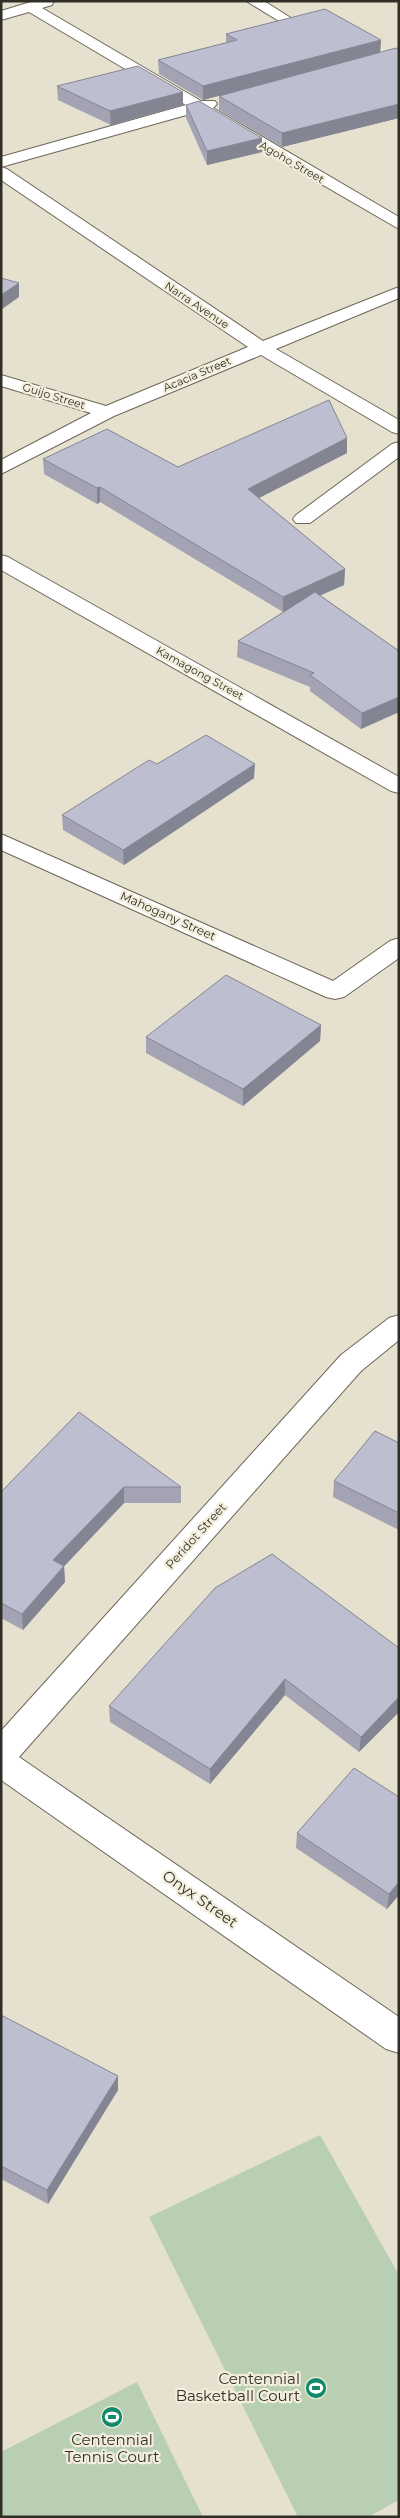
<svg xmlns="http://www.w3.org/2000/svg" width="400" height="2518" viewBox="0 0 400 2518" font-family="Montserrat,sans-serif">
  <rect width="100%" height="100%" fill="#e6e1cf"/>
  <path fill="#b8cfb4" d="M320,2135L399,2275V2500L368,2517H298L149,2217Z
    M137,2382L203,2517H1V2452Z"/>
  <g fill="none" stroke-linecap="round" stroke-linejoin="round">
    <g stroke="#6c6758" stroke-width="2">
      <path id="street" d="M34,1H54L52,5L42,8L201,101H215L217,104L213,108L399,217V229L197,112L1,167V157L186,105L29,12L1,20V11Z
        M246,1H264L291,18L289,21H279Z
        M1,167L7,169L263,341L399,287V298L276,349L399,420V434L392,432L261,355L114,416L1,474V460L91,413L1,386V375L106,406L248,347L1,180Z
        M399,442V457L310,523H296L293,519L296,515L392,444Z
        M1,555L8,557L399,777V793L391,791L1,570Z
        M1,834L333,981L390,941L399,938V958L344,997L335,999L326,997L1,850Z
        M399,1315V1340L361,1371L19,1757L399,2017V2053L386,2049L1,1780V1731L341,1355L389,1318Z"/>
    </g>
    <use href="#street" fill="#fff" fill-rule="evenodd"/>
  </g>
  <path fill="#a3a3b3" d="M226,34L381,40L380,53L399,50V118L282,147L219,110V96L287,78L203,100L159,74L158,60L226,43Z
    M57,86L183,92V105L111,125L58,100Z
    M186,105L262,138V152L207,165L186,118Z
    M347,438V453L259,498L345,569L344,585L320,595L399,651V712L361,729L310,691V687L237,657L238,641L283,612L100,502L97,504L44,474L43,459L178,467Z
    M157,764L254,778L124,865L63,830L62,815Z
    M321,1025L320,1041L243,1106L146,1053V1037Z
    M79,1412L181,1487V1503H124L64,1566L65,1582L23,1630L1,1618V1492Z
    M399,1443V1530L333,1497L334,1481Z
    M399,1648V1712L359,1752L285,1695L210,1784L110,1722L109,1706Z
    M399,1797V1895L387,1909L296,1848L297,1833Z
    M1,2015L118,2090L48,2204L1,2179Z"/>
  <path fill="#848592" d="M381,40L380,53L203,100V86Z
    M183,92V105L111,125L110,111Z
    M399,104V118L282,147V133Z
    M262,138V152L207,165V151Z
    M19,283V297L1,310V295Z
    M347,438V453L247,504L248,489Z
    M100,487V502L97,504V488Z
    M345,569L344,585L283,612V597Z
    M399,697V712L361,729L362,713Z
    M255,764L254,778L124,865L123,850Z
    M321,1025L320,1041L243,1106V1089Z
    M124,1487V1503L55,1576L53,1560Z
    M64,1566L65,1582L23,1630L22,1614Z
    M285,1679V1695L210,1784V1769Z
    M399,1697V1712L359,1752L361,1737Z
    M399,1882V1895L387,1909L389,1894Z
    M118,2076V2090L48,2204L47,2190Z"/>
  <path fill="#bdbed0" stroke="#848592" d="M325,9L381,40L203,86L158,60L237,40L226,34Z
    M396,48L399,50V104L282,133L219,96Z
    M138,66L183,92L110,111L57,86Z
    M199,101L262,138L207,151L186,105Z
    M1,278L19,283L1,295Z
    M329,400L347,438L248,489L345,569L283,597L100,487L97,488L43,459L107,429L178,467Z
    M315,592L399,651V697L362,713L310,675L314,673L238,641Z
    M206,735L255,764L123,850L62,815L149,760L157,764Z
    M226,975L321,1025L243,1089L146,1037Z
    M79,1412L181,1487H124L53,1560L64,1566L22,1614L1,1603V1492Z
    M375,1431L399,1443V1513L334,1481Z
    M272,1554L399,1648V1697L361,1737L285,1679L210,1769L109,1706L215,1588Z
    M354,1768L399,1797V1882L389,1894L297,1833Z
    M1,2015L118,2076L47,2190L1,2166Z"/>
  <defs>
    <g id="stadium-disc" transform="scale(1.125)"><circle r="9.5" fill="#118a6c" stroke="#f3eedc"/><path d="M0-5a6.5 5 0 1 0 0 10a6.5 5 0 1 0 0-10ZM-3.5-1.8h7v3.6h-7Z" fill="#fff"/></g>
  </defs>
  <g fill-rule="evenodd">
    <use href="#stadium-disc" x="316" y="2388"/>
    <use href="#stadium-disc" x="112" y="2417"/>
  </g>
  <g text-anchor="middle" stroke-width="4.5" stroke-linejoin="round" paint-order="stroke">
    <g font-size="11" fill="#302e27" stroke="#f3eedc">
      <text transform="translate(292 162) rotate(30)" y="4">Agoho Street</text>
      <text transform="translate(197 305) rotate(34)" y="4">Narra Avenue</text>
      <text transform="translate(197 374) rotate(-23)" y="4">Acacia Street</text>
      <text transform="translate(54 396) rotate(17)" y="4">Guijo Street</text>
      <text transform="translate(200 673) rotate(29)" y="4">Kamagong Street</text>
    </g>
    <g font-size="12" fill="#302e27" stroke="#f3eedc">
      <text transform="translate(168 916) rotate(24)" y="4">Mahogany Street</text>
      <text transform="translate(196 1536) rotate(-48)" y="4">Peridot Street</text>
    </g>
    <g font-size="15" fill="#302e27" stroke="#f3eedc">
      <text transform="translate(200 1899) rotate(35)" y="5">Onyx Street</text>
    </g>
    <g font-size="15" fill="#302e27" stroke="#f3eedc" text-anchor="end">
      <text x="300" y="2384">Centennial<tspan x="300" dy="17">Basketball Court</tspan></text>
      <text x="112" y="2445" text-anchor="middle">Centennial<tspan x="112" dy="17">Tennis Court</tspan></text>
    </g>
  </g>
  <rect width="400" height="2518" fill="none" stroke="#302e27" stroke-width="5"/>
</svg>
